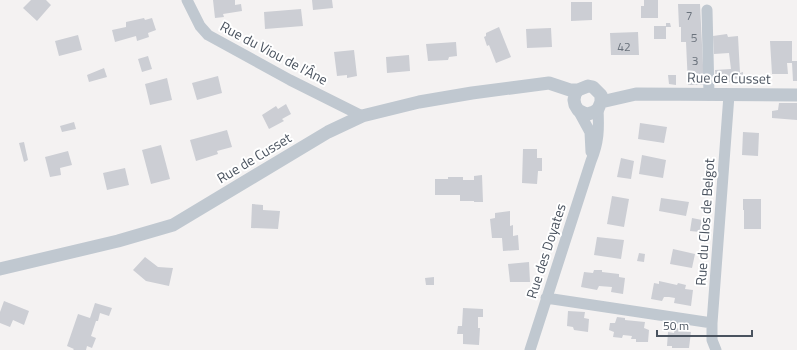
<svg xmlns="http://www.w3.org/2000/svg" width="797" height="350" viewBox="0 0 797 350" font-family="'Titillium Web',sans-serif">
  <rect width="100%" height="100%" fill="#f4f2f2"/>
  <path fill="#ccced4" d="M31,0H46L51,5L37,21L23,8Z
    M213,0H235V5L241,4L242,11L223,14L224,17L215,18Z
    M312,0H332L333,8L313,10Z
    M644,0H658V18H641V6H644Z
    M571,2H592V20L571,21Z
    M678,4H700L704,85H688L686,42H681V27H679Z
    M301,9L303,26L265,29L264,12Z
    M144,18L145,20L152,18L156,30L148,33L149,37L137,41L136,36L115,42L112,30L126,27V22Z
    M666,23H670L671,27H666V39H654V26H666Z
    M499,27L511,57L496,63L489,45L487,46L484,37L486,36V33Z
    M551,28L552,47L527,48L526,29Z
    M638,32L639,55H611L610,33Z
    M727,34L728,37L738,36L740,73L743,72V78L731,79L732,82L716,83L715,70L731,69L729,53L714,54L713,36Z
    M78,35L82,50L59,56L55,41Z
    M770,41H792V61H797V81H793L792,63H787L788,74H772Z
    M456,42L457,56L449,57L448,60L428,61L426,44Z
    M354,50L357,76L347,78V75L337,76L334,52Z
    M409,55L410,71L387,73L386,57Z
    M148,56L152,69L142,72L138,59Z
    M104,68L107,77L89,82L87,75Z
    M668,75H676V85L669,84Z
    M218,76L222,93L197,100L192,83Z
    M167,78L172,100L150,105L145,84Z
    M779,103H797V120L772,118V111L778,110Z
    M286,104L291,114L282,119L284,121L269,129L262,115L276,106L278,109Z
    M74,122L76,129L62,132L60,126Z
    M640,123L667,127L664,143L638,139Z
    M227,130L232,147L217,151L218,154L196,161L190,140Z
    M743,132L759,133L758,156L742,155Z
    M24,142L28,160L24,162L19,143Z
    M161,145L170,179L151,184L142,150Z
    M523,149H537V158H542V171H538L537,184L522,183Z
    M68,151L72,165L60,168L61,175L50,177L45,157Z
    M642,155L666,160L663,178L639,174Z
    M621,158L634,161L631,179L617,177Z
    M125,168L129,185L107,190L103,173Z
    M482,175L483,202H474V201H460V195H435V179H448V177H463V180H474V176Z
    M612,196L629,199L624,227L607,224Z
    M661,198L689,202L686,216L659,211Z
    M743,199H761V229H744V210H743Z
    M252,204L263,205V210L280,211L278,229L251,228Z
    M510,211V226L513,225V236L518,235L519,250L503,251L502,238H492L490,219L495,218V213Z
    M692,218L702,220L700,232L690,231Z
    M597,237L624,240L621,259L594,255Z
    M673,249L695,254L692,268L670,264Z
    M639,253L645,254L644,262L637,261Z
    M145,257L158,267L173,268L169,286L146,281L133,270Z
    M529,262L530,282H510L508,264Z
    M594,270H602V272L619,274V277L625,278L623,294L611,292L612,287L599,286L597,290L581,287L584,272L593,273Z
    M434,277V285H426L425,278Z
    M659,281L677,285L678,283L686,285L685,289L693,290L691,306L674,303L675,298L669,297H664L662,301L651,299L654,283L659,284Z
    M4,301L29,311L24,325L13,320L10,327L0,323V312Z
    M95,303L112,308L109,316L100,313L98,321H96L91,336L96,338L92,348L87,346L86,350H73L74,349L67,346L78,314L90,318Z
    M463,308L483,309V317H478V328H480L479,345L463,344V334H457L458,326H462Z
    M568,311L585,312L584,318L589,319L588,332L574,330L573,327L567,326Z
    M617,317L625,318V320L645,322L644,328L649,330L648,342H636V339H631L632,336L623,335L622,338L613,337L614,332L609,330L610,323H615Z
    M675,328L683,329V331L691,332L689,348H672V346H667L668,332L674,333Z"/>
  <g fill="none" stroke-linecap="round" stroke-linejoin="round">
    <path stroke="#c0c8d0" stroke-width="11" d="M187,0L200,26L208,35L290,80L362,116
      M707,10L709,95
      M578,110L590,132L591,152
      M546,298L712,323
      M530,350L591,161C599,142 599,129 598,109
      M716,350L712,340V323L729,95"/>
    <path stroke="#c0c8d0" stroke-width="13" d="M601,102L636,94L797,95
      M0,269L118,241L173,225L328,132L362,116L419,102L472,93L549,83L570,90H578L588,86L593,87L601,95V102L598,109L594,112L588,114L584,113L578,110L575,105L574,100L575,94L578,90"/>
  </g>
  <g text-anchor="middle" stroke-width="4" stroke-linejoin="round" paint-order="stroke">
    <g font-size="12" fill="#6a727c">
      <text x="689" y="20">7</text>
      <text x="694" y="42">5</text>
      <text x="624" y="51">42</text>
      <text x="695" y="65">3</text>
    </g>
    <g font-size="14" fill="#4a535f" stroke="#fff">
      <text transform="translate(274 53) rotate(28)" y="5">Rue du Viou de l'Âne</text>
      <text transform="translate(729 78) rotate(1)" y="5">Rue de Cusset</text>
      <text transform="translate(254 158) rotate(-31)" y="5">Rue de Cusset</text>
      <text transform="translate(705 222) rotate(-86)" y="5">Rue du Clos de Belgot</text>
      <text transform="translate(546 251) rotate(-72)" y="5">Rue des Doyates</text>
    </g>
  </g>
  <path d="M657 330v6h95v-6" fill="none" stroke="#4a535f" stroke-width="2"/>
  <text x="663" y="330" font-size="12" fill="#4a535f" stroke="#ffffff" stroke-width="3" paint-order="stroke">50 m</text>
</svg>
